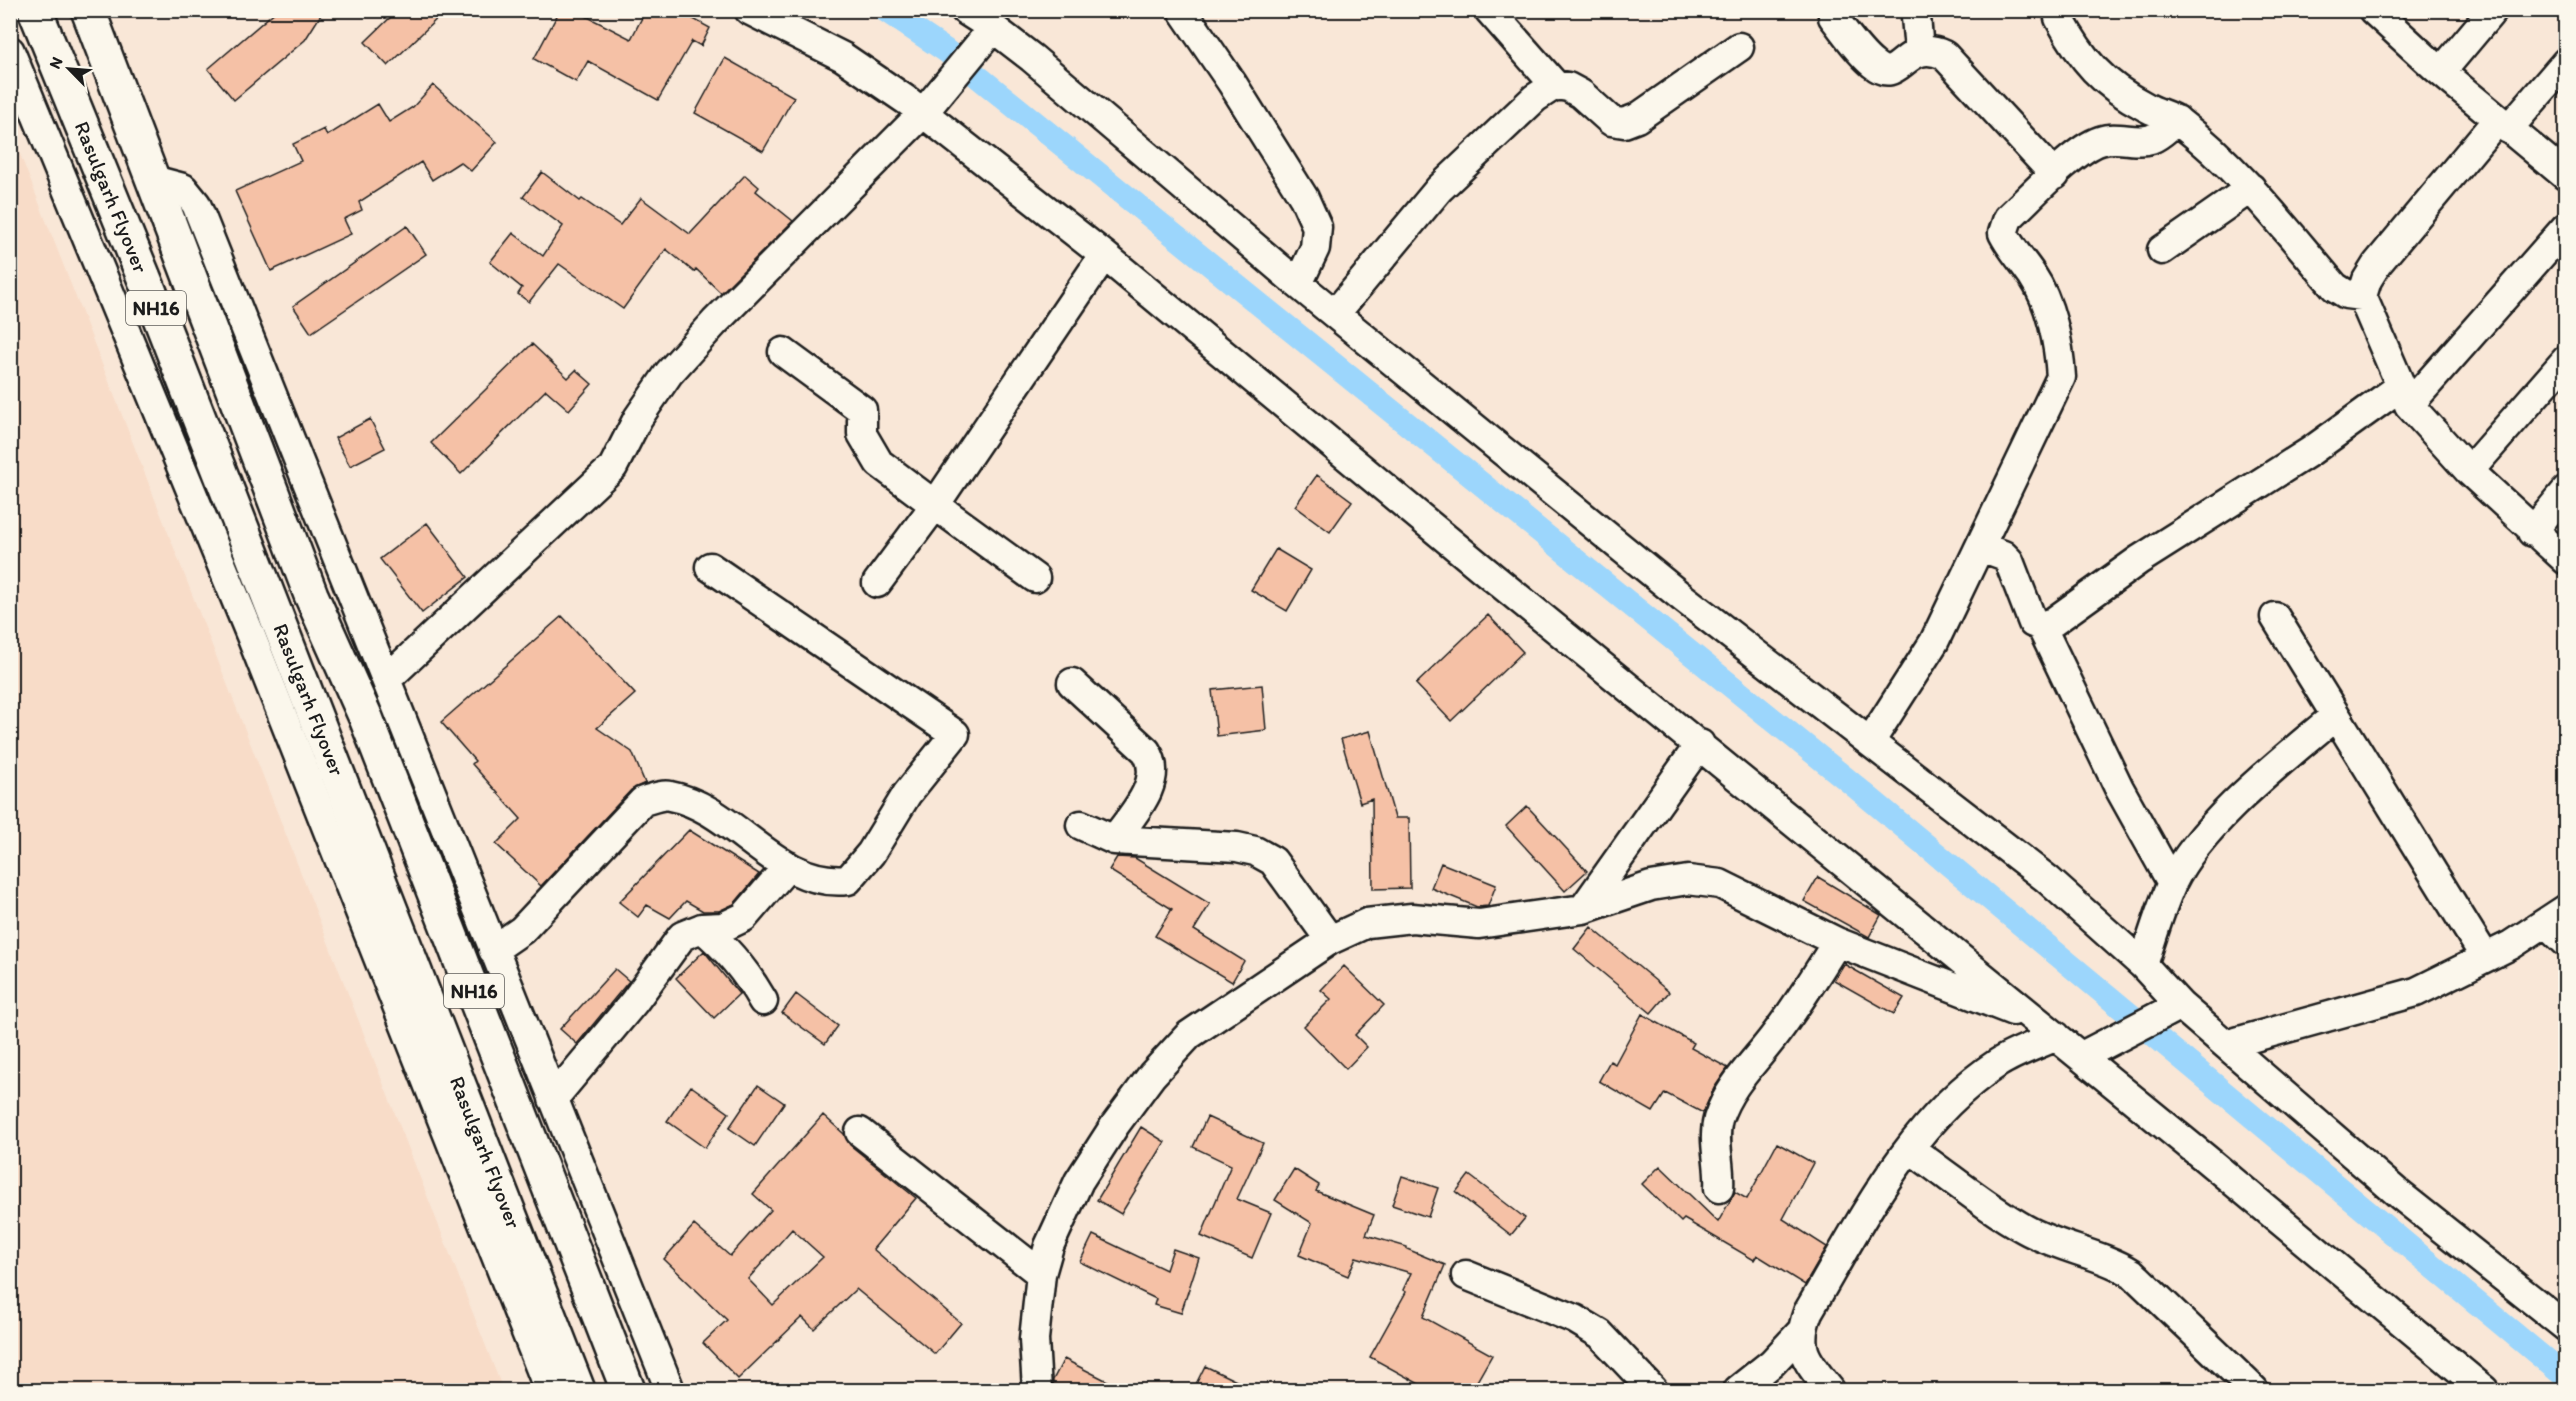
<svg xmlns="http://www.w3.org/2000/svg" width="2576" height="1401" viewBox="0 0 2576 1401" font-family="Itim,sans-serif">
  <rect width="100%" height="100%" fill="#f9e7d7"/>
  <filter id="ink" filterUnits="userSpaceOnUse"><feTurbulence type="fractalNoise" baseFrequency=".0167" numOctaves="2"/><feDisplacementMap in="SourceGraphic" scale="12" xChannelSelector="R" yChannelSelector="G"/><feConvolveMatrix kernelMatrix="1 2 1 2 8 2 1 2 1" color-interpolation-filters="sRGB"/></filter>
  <g filter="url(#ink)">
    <path fill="#f8dcc8" d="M10,131H11L503,1390H11Z"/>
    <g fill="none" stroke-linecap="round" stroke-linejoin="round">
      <path stroke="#9cd6fc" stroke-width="24" d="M885,10L945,50L1845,778L2566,1377"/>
    </g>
    <path fill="#f5c1a6" stroke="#1c1c1c" stroke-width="1.5" fill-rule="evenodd" d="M277,10H324L305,40L234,100L208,69Z
      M398,10H446L388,66L365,42Z
      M560,10H574L631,39L646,10H677L710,28L701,46L692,41L658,100L588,61L576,82L534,59Z
      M725,58L794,97L763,151L695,113Z
      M433,85L497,142L471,171L460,162L432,180L421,162L359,202L362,210L344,219L351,234L271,271L235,191L301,161L293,144L324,129L327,136L378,104L389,122L413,107Z
      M542,172L580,201L582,199L620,225L641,198L690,234L745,175L759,187L756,191L793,221L721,293L696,269L694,272L666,249L623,309L559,264L529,302L518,294L522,288L490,262L513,233L543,256L563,226L523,197Z
      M407,226L426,254L311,333L293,306Z
      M532,344L568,378L576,370L592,384L569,410L546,390L461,474L431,443Z
      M370,419L385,448L350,466L335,438Z
      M1317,475L1352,501L1330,532L1295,506Z
      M427,523L468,577L422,613L380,559Z
      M1276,549L1311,570L1287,611L1251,590Z
      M1488,615L1523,652L1451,721L1416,684Z
      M562,616L635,694L597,728L632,752L645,783L631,790L541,886L496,844L521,819L472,764L475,761L441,722Z
      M1262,685L1266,730L1217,736L1212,690Z
      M1370,731L1395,818H1409L1410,888L1373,889L1372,799L1360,803L1341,739Z
      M1527,806L1587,871L1565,891L1506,826Z
      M689,830L759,874L734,904L719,911H703L686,901L670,918L647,905L638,917L619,902Z
      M1117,857L1135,858L1210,904L1194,930L1244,961L1232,982L1155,936L1172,909L1109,870Z
      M1441,863L1496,885L1488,906L1477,907L1431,888Z
      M1818,877L1881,915L1869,937L1804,901Z
      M1591,927L1669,992L1651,1013L1574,949Z
      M704,951L739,994L714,1018L676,978Z
      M1844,964L1904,998L1894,1014L1834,980Z
      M1344,966L1384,1005L1355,1035L1367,1047L1346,1069L1304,1026L1331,999L1321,990Z
      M615,969L629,981L577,1044L560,1029Z
      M796,994L838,1026L825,1044L782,1013Z
      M1642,1014L1694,1043L1691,1048L1728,1068L1714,1088L1703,1113L1665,1093L1653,1112L1599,1081L1610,1061L1615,1064Z
      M758,1085L784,1103L755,1146L729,1128Z
      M691,1086L729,1113L705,1148L667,1121Z
      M823,1115L844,1134L850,1145L916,1198L873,1249L961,1323L935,1354L856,1289L814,1329L802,1317L738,1379L703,1343L727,1320L664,1259L694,1225L730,1256L771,1210L753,1194ZM792,1229L823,1257L773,1305L748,1279Z
      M1207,1117L1263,1143L1237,1199L1271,1213L1252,1258L1201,1236L1231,1165L1193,1147Z
      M1141,1127L1165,1142L1121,1214L1097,1200Z
      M1777,1143L1813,1163L1783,1219L1827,1247L1805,1285L1757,1255L1754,1260L1684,1219L1681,1222L1642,1184L1660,1166L1718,1222L1735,1192L1747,1199Z
      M1294,1169L1319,1185L1316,1191L1374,1215L1366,1235L1407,1247V1249L1445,1265L1423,1317L1492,1355L1472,1390H1430L1370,1357L1406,1292L1403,1290L1411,1273L1356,1257L1348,1276L1299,1255L1312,1223L1275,1200Z
      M1469,1175L1525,1218L1511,1235L1456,1192Z
      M1402,1176L1438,1188L1428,1217L1392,1205Z
      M1093,1235L1166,1270L1173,1249L1199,1258L1181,1313L1154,1305L1156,1299L1080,1262Z
      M1064,1359L1125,1390H1053V1380Z
      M1205,1366L1255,1390H1193Z"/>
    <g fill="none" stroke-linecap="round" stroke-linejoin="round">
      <g stroke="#1c1c1c" stroke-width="33">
        <path id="minor" d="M749,10L843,57L909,102L1104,255L1484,570L2205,1158L2484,1390
          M965,10L993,28L1032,58L1298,284L1683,598L2047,879L2143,965L2180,1005L2400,1195L2566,1327
          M1182,10L1232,83L1304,198L1317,227L1315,248L1298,284
          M1489,10L1555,85
          M1919,10L1916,17L1919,50
          M2373,10L2435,67L2566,176
          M1833,17C1845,32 1858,52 1873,64C1901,88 1903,37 1944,55L2055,175
          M2059,18C2082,60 2102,84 2146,107C2156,113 2169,115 2179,122C2239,168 2286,230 2335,287L2346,294L2362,296
          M10,51L251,636L549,1390
          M2441,72L2493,10
          M2497,120L2377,264L2367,280L2362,296L2409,405L2469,471L2566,560
          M2508,129L2566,62
          M153,180L183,188L196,204L670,1390
          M2162,250L2251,188
          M1335,314L1439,189L1535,98L1555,85L1568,87L1581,94L1611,121L1624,123L1637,118L1739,47
          M783,352L862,410V434L879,463L935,505L1104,255
          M2409,405L2566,227
          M2469,471L2566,360
          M2532,532L2566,491
          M1981,547L2003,555L2009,561L2033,623L2041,626L2053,622L2139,560L2311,451L2400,387
          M877,583L935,505L1035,578
          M2275,617L2485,957
          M2041,626L2119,788L2172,883
          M387,679L613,467L638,418L669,373L715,322L923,113L993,28
          M1072,683L1146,751C1166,781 1131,816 1114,840
          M1870,742L1934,642L2061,377C2059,344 2051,303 2032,275C2022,260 2011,249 2003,233L2008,218C2031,197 2073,150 2100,141C2117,135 2136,144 2151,139C2160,136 2169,126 2177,120
          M1081,825L1114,840L1237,847L1255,851L1273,861L1330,940
          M1583,909L1700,744
          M2546,923L2566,942
          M702,928C728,949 746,971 763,1001
          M493,950L522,930L643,801C651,799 662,794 670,796C736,808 776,888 848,880L871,853L907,794L955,734L710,567
          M2143,965C2152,938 2160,909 2172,883C2202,822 2283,760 2335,716
          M2229,1044L2416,992L2511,945L2566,909
          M2082,1056L2180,1005
          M553,1099L634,1002L682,936L702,928L723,927L744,917L788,866
          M860,1132L1041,1274
          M1910,1149C1948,1175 1985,1207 2025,1229C2059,1248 2099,1253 2132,1273L2254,1390
          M1719,1188C1721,1165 1712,1141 1718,1119C1729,1085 1755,1062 1775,1035C1798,1005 1817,974 1837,942
          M1466,1275L1575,1319L1600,1334L1653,1390
          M1037,1390L1034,1339L1041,1274L1049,1246L1079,1181L1115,1125L1152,1075L1189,1035L1330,940L1367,923L1412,918L1479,924L1583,909L1651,886L1688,880L1720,884L1837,942L2013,1011
          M1738,1390L1772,1363L1800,1333
          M1830,1390C1807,1361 1794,1349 1808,1312C1860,1224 1909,1121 1998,1063C2015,1052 2037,1045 2056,1036"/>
      </g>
      <g stroke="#1c1c1c" stroke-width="38">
        <g id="highway">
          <path id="s1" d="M35,10L149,290L578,1390"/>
          <path d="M88,10L311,595L366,718L628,1390"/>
        </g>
      </g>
      <use href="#minor" stroke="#fbf7ec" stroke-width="28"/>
      <use href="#highway" stroke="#fbf7ec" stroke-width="33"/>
    </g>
  </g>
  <g text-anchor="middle" stroke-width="4.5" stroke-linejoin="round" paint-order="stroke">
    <g fill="#fbf7ec" stroke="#5f5e5a" stroke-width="1.5">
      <rect x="126" y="291" width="60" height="34" rx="4.5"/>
      <rect x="444" y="974" width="60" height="34" rx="4.5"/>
    </g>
    <g font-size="20" font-weight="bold" fill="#1c1c1c">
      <text x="156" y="315">NH16</text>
      <text x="474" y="998">NH16</text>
    </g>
    <g font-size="21" fill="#1c1c1c" stroke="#fbf7ec">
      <text dy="7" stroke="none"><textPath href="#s1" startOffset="202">Rasulgarh Flyover</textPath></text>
      <text dy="7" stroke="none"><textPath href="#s1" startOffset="742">Rasulgarh Flyover</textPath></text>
      <text dy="7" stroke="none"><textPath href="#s1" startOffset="1228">Rasulgarh Flyover</textPath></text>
    </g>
  </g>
  <rect width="2576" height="1401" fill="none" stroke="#fbf7ec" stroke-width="36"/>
  <rect x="18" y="18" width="2540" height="1365" fill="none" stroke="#1c1c1c" stroke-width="2" filter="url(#ink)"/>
  <g transform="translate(69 69) rotate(295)" stroke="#fbf7ec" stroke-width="4.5" paint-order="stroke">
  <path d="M0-4.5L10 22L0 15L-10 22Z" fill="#1c1c1c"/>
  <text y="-9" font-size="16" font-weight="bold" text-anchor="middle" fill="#1c1c1c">N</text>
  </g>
</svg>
